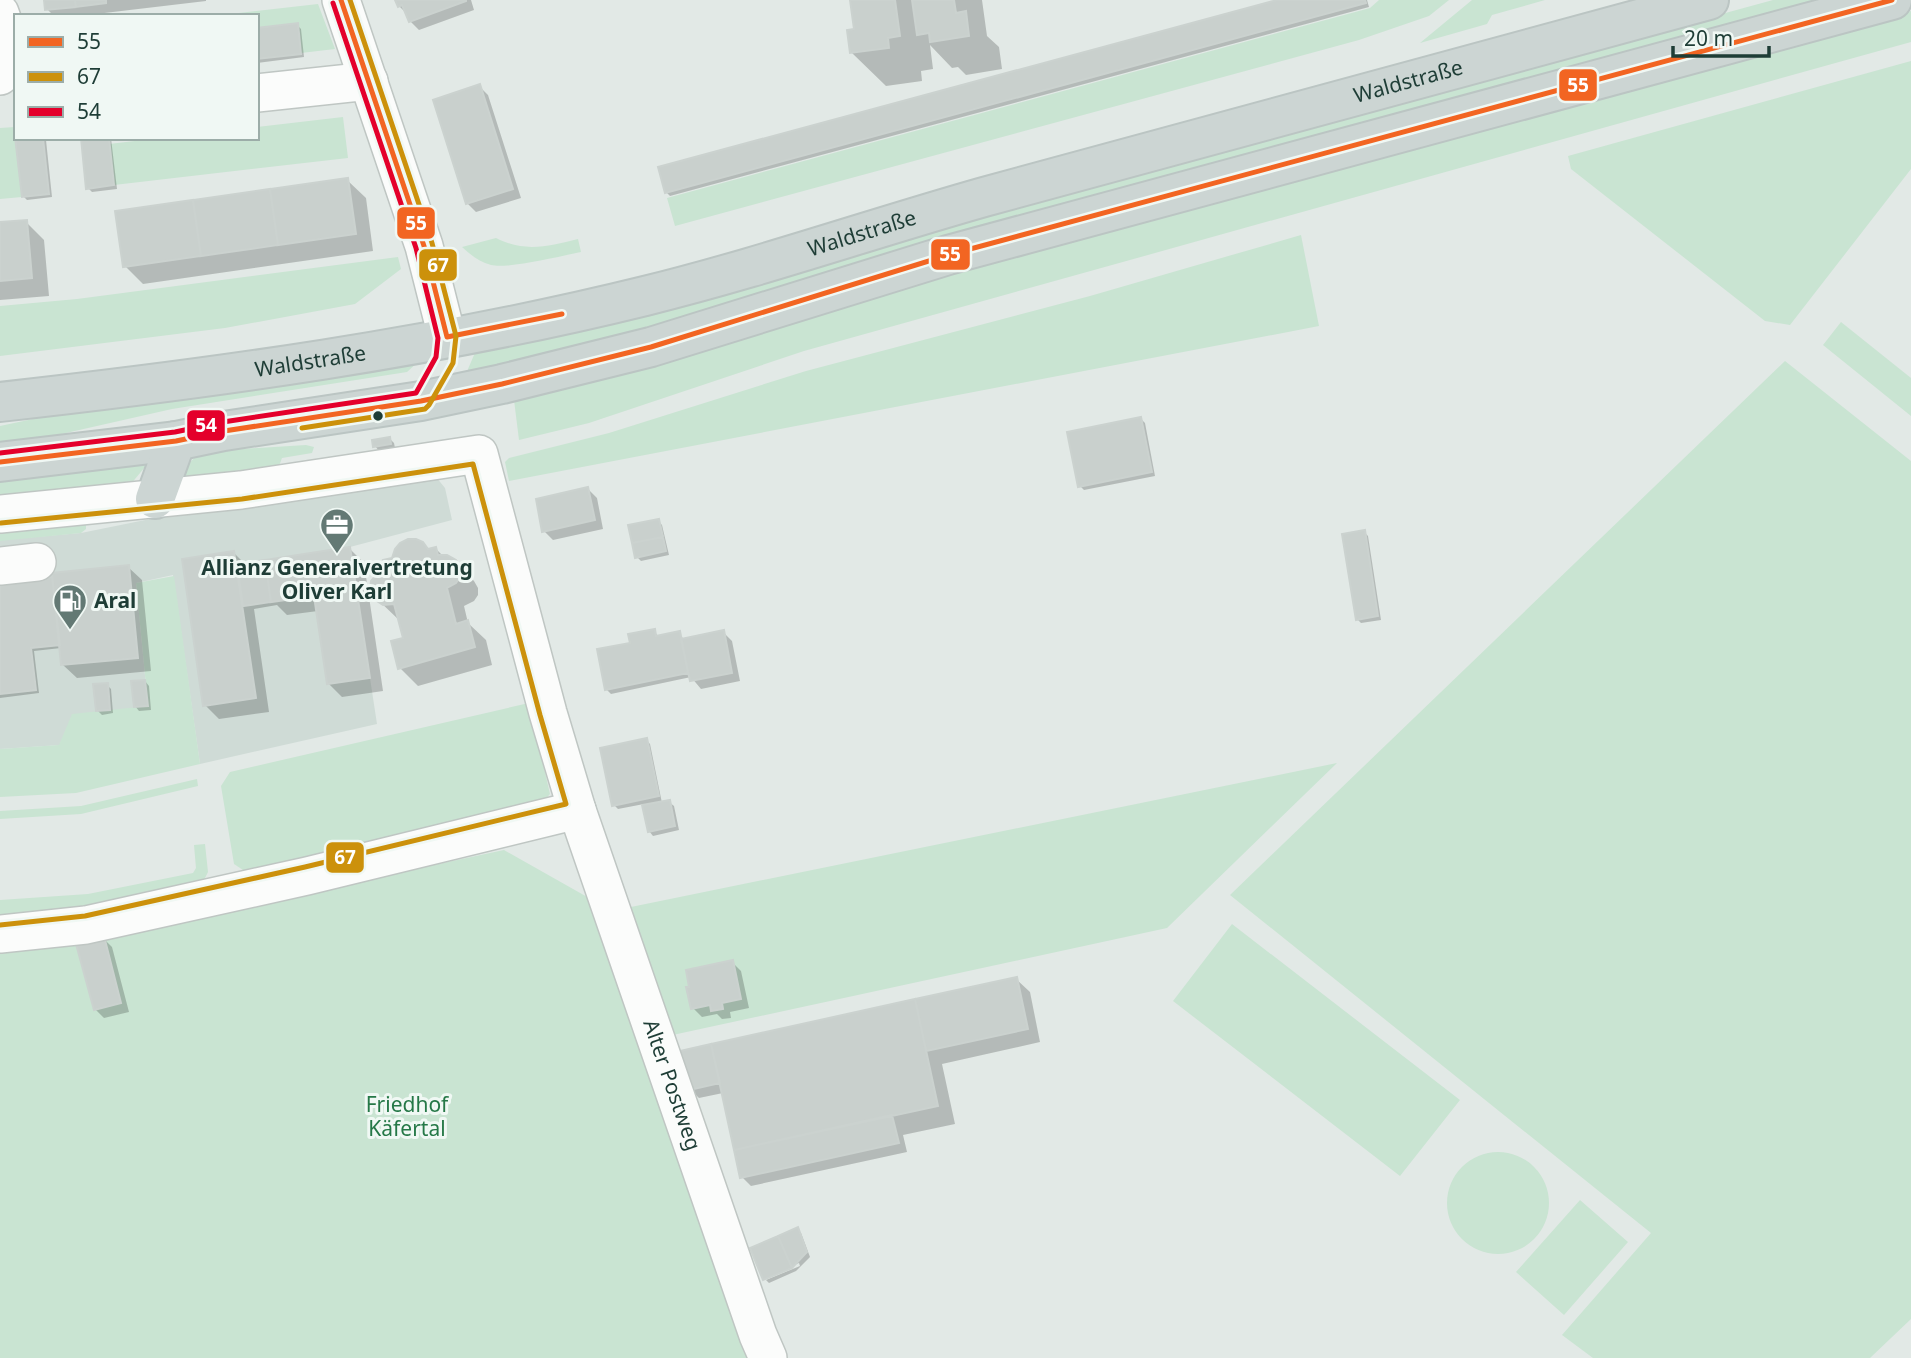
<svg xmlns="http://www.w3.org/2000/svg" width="1911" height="1358" viewBox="0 0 1911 1358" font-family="'Noto Sans',sans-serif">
  <rect width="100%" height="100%" fill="#e2e9e6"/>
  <path fill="#cfdbd6" d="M436,477L445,488L452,520L350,547L377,724L200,764L173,575L136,583L148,706L60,745L0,749V540L81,533L165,516Z"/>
  <path fill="#c9e4d2" d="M1379,0H1449L1429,16L1359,40L675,226L667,198L1370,8Z
    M1472,0H1545L1492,15L1487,24L1420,43Z
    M1773,0H1826L682,320L469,375L468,369L477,348L904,237Z
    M318,4L335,49L301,53L297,23L257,28V16H213Z
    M1911,11V42L804,351L589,423L519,440L514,400L973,267Z
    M1911,61V169L1790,325L1765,321L1571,169L1568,156Z
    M343,117L348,158L114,185L109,144L160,138H257V127Z
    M15,127L22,197L0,199V128Z
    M1301,235L1319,326L509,481L505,462L509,458L609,433L806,371L1090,296Z
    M496,238C525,253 549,246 578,239L581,252C561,256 509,269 491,265C479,262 471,255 462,247Z
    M398,257L401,269L355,304L225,328L0,356V306L77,299Z
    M1841,322L1911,378V416L1823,345Z
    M1785,361L1911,461V1319L1870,1358H1593L1562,1335L1651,1233L1230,895Z
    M418,362L407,372L172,409L13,445L0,446V426L80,409Z
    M306,445L314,447L312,453L282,458L279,466L178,479L186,467L194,458L224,450Z
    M150,461L130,485L0,498V477Z
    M86,523V529L81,533L0,541V530Z
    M174,576L200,764L76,793L0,797V749L59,745L72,714L148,706L136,583Z
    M529,703L550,794L539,806L246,872L234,864L221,786L230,772Z
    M1337,763L1167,928L668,1036L626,908Z
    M197,779L198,786L81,814L0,819V811L81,806Z
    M205,844L208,872L203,882L85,907L0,916V900L88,894L193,873L196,868L194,845Z
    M504,850L589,898L758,1358H0V950L107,935Z
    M1232,924L1460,1100L1400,1176L1173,1001Z
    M1447 1203a51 51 0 1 1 102 0a51 51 0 1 1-102 0Z
    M1580,1200L1628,1242L1564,1315L1516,1272Z"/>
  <path fill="#0003" d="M46,0H206V1L79,16H54L47,9Z
    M397,0H471L474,10L419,30L410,21L407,14L399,6Z
    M852,0H982L987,36L999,47L1002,69L966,75L958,67L952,68L930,45L933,69L921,71L922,81L886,86L852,53L856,31Z
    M1284,0H1367L1369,7L670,196L666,192Z
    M297,25L301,29L304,57L257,63V30Z
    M479,86L488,95L521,198L476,212L467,203Z
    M21,138H44L46,140L52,197L27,200L23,196Z
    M83,138H111L117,189L92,192L88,188Z
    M347,180L366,198L373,251L143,284L125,266Z
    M26,222L44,240L49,296L0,300V224Z
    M1141,419L1145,423L1155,476L1084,490L1080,486Z
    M390,439L394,443L395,448L379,451L375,446Z
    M588,489L597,498L603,529L553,540L544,531Z
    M658,521L662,525L669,555L641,561L637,557Z
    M1364,532L1368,536L1381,620L1361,623L1357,619Z
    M350,549L364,563L383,691L342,697L329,684L318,611L287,615L277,605L254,609L269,712L219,719L205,705L234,553L246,565Z
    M436,549L444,557L455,562L474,581L478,588V595L474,601L464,606L468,623L486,640L492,665L418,686L400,668L405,639L400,621L376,598L388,571Z
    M0,560L26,581L52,579L55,582L128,567L142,580L151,671L77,678L63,665L61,648L34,651L39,693L0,698Z
    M654,631L659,637L679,633L684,640L723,632L732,641L740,681L701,689L691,677L611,694L607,690L633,644Z
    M145,681L149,686L151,710L139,711L135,706Z
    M107,685L111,689L113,713L102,715L98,711Z
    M646,740L650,744L662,803L669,802L674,806L679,830L653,836L649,831L644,804L618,809L614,805Z
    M103,938L112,947L129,1012L104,1018L95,1009Z
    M732,962L741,971L749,1008L730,1012L731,1018L722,1019L717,1014L702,1017L693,1008L692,988Z
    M1016,979L1030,992L1040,1042L942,1064L955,1124L903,1135L907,1152L751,1186L742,1177L723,1093L699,1098L690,1089Z
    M797,1229L801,1233L810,1257L796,1271L769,1283L766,1280L800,1266L799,1263L764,1277Z"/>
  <path fill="#c9d0cd" stroke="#cbd2cf" stroke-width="2" d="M44,0H75L76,7L45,10Z
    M75,0H106V3L76,7Z
    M395,0H466V1L409,22L402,5L398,7Z
    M850,0H895L900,36L888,38L889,48L850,53L847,30L854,29Z
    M912,0H954L956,13L966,11L969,36L930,42L929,33L917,35Z
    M1277,0H1365L1366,3L665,193L658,167Z
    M298,23L301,54L257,59V28Z
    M480,84L513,189L466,204L433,100Z
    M15,137L43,138L49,194L22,197Z
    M81,138H109L114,185L86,189Z
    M348,178L356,234L278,245L270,189Z
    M270,189L278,245L201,256L193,200Z
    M193,200L201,256L123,267L115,211Z
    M27,220L32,278L0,281V222Z
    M1141,417L1152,472L1078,487L1067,432Z
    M390,437L391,444L373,447L372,440Z
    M588,487L595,520L542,532L536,499Z
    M659,519L663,537L632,543L628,525Z
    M1365,530L1378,616L1356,620L1342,534Z
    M663,537L666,551L635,558L632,543Z
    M408,539H416L423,542L428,549L436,547L438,555H447L456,560L461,568L460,577L456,583L447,588L456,624L468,620L475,647L398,669L391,641L403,638L394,604L383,605L374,599L370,590L371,581L377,574L386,570L383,560L392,558L395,549L400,543Z
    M350,547L370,678L327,684L314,596L271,602L265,560Z
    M234,551L256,698L203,706L182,559Z
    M0,559L23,580L52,577L60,645L31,648L36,690L0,694Z
    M265,560L271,602L243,606L237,564Z
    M129,565L138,658L61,665L52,573Z
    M655,629L656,636L680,631L688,673L605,690L597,649L630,643L628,634Z
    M724,630L732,673L690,681L681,639Z
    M145,680L148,706L134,707L131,681Z
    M108,683L110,710L96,711L93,684Z
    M647,738L659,796L612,806L600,748Z
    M670,800L675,826L648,832L642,805Z
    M104,936L121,1003L94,1010L76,944Z
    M733,960L741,999L722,1003L723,1009L711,1011L710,1005L691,1009L686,987H689L686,970Z
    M1017,977L1028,1029L926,1051L915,999Z
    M915,999L938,1106L734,1150L711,1044Z
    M711,1044L720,1083L689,1090L680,1051Z
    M892,1115L899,1143L740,1178L734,1150Z
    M798,1227L807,1252L792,1268L778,1236Z
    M778,1236L792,1268L763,1280L750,1248Z"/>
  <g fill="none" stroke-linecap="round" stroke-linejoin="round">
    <g stroke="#bfc6c3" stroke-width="40">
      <g id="minor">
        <path d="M341,0L424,246L447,337"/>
        <path d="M0,13C10,38 10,51 0,76"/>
        <path d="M257,93L369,81"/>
        <path id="s1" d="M0,514L241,490L479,454L548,713L577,810L758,1335L768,1358"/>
        <path d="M0,566L37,562"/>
        <path d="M0,934L86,925L307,876L577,810"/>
      </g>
    </g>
    <g stroke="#bbc5c3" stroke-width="42">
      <g id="major">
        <path id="s2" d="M0,402C216,378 434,348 645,296C759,268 871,229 984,197C1226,130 1468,66 1709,0"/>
        <path d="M0,462L176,441L224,431L421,401L502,384L651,347L948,255L1892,0"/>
        <path d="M155,499L176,441"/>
      </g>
    </g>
    <use href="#minor" stroke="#fbfcfb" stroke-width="37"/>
    <use href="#major" stroke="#ccd5d3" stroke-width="38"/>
    <g stroke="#f0f8f4" stroke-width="10">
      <path id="bus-1" d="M341,0L424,246L447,337L562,314
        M0,462L176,441L224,431L421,401L502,384L651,347L948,255L1892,0"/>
    </g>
    <g stroke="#f0f8f4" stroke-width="10">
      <path id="bus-2" d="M302,428L425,409L429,405L453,363L456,336L432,243L350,0
        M0,925L85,916L305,867L566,804L540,715L473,464L242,499L1,523"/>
    </g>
    <g stroke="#f0f8f4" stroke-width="10">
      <path id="bus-3" d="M0,453L175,432L223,422L416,393L436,357L438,338L416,248L333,3"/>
    </g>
    <use href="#bus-1" stroke="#f26522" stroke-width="5"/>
    <use href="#bus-2" stroke="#cc910b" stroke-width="5"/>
    <use href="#bus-3" stroke="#e4002b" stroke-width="5"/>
  </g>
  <defs>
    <g id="office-pin" transform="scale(1.75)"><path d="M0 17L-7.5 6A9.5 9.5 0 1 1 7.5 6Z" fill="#637974" stroke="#f0f8f4"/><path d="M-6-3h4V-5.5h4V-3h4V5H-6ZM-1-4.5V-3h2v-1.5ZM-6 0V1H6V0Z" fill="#fff"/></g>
    <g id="fuel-pin" transform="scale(1.75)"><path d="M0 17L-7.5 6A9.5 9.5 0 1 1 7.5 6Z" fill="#637974" stroke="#f0f8f4"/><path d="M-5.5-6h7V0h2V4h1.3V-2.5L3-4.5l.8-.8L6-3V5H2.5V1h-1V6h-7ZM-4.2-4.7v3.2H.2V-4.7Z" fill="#fff"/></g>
  </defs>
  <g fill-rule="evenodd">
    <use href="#office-pin" x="337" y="525"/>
    <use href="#fuel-pin" x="70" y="601"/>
  </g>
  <circle fill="#1e3d36" stroke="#f0f8f4" stroke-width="2.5" cx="378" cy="416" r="6"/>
  <g text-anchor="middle" stroke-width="6" stroke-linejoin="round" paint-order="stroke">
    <g font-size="21" fill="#1e3d36" stroke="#f0f8f4">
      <text dy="7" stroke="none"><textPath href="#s2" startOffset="1447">Waldstraße</textPath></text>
      <text dy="7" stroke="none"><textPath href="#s2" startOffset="880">Waldstraße</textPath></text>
      <text dy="7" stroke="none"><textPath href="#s2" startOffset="313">Waldstraße</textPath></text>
      <text dy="7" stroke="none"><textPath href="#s1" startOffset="1143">Alter Postweg</textPath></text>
    </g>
    <g font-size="21" font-weight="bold" fill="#1e3d36" stroke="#f0f8f4">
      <text x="337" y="575">Allianz Generalvertretung<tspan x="337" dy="24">Oliver Karl</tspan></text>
      <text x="94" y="608" text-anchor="start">Aral</text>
    </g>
    <g font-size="21" fill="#257847" stroke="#f0f8f4">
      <text x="407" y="1112">Friedhof<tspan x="407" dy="24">Käfertal</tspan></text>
    </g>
  </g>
  <g stroke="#f0f8f4" stroke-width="2.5">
    <rect x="1558" y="68" width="40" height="34" rx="7" fill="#f26522"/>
    <rect x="396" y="206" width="40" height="34" rx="7" fill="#f26522"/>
    <rect x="930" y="238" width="41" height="33" rx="7" fill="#f26522"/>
    <rect x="418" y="248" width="40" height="34" rx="7" fill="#cc910b"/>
    <rect x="186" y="409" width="40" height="33" rx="7" fill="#e4002b"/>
    <rect x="325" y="841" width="40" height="33" rx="7" fill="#cc910b"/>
  </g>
  <g font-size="19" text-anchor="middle" font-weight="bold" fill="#fff">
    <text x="1578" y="92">55</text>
    <text x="416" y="230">55</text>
    <text x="950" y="261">55</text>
    <text x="438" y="272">67</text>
    <text x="206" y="432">54</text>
    <text x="345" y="864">67</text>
  </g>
  <rect x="14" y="14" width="245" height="126" fill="#f0f8f4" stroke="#9cada8" stroke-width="2"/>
  <rect x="28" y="37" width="35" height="10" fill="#f26522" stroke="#9cada8" stroke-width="2"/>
  <text x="77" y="49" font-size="21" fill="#1e3d36">55</text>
  <rect x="28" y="72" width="35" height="10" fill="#cc910b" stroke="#9cada8" stroke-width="2"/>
  <text x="77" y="84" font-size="21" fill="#1e3d36">67</text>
  <rect x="28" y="107" width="35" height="10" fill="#e4002b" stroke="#9cada8" stroke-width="2"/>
  <text x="77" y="119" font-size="21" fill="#1e3d36">54</text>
  <path d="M1673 46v10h96v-10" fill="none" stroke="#1e3d36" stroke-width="3.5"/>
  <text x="1684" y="46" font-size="21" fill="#1e3d36" stroke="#f0f8f4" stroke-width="5" paint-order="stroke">20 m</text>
</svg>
